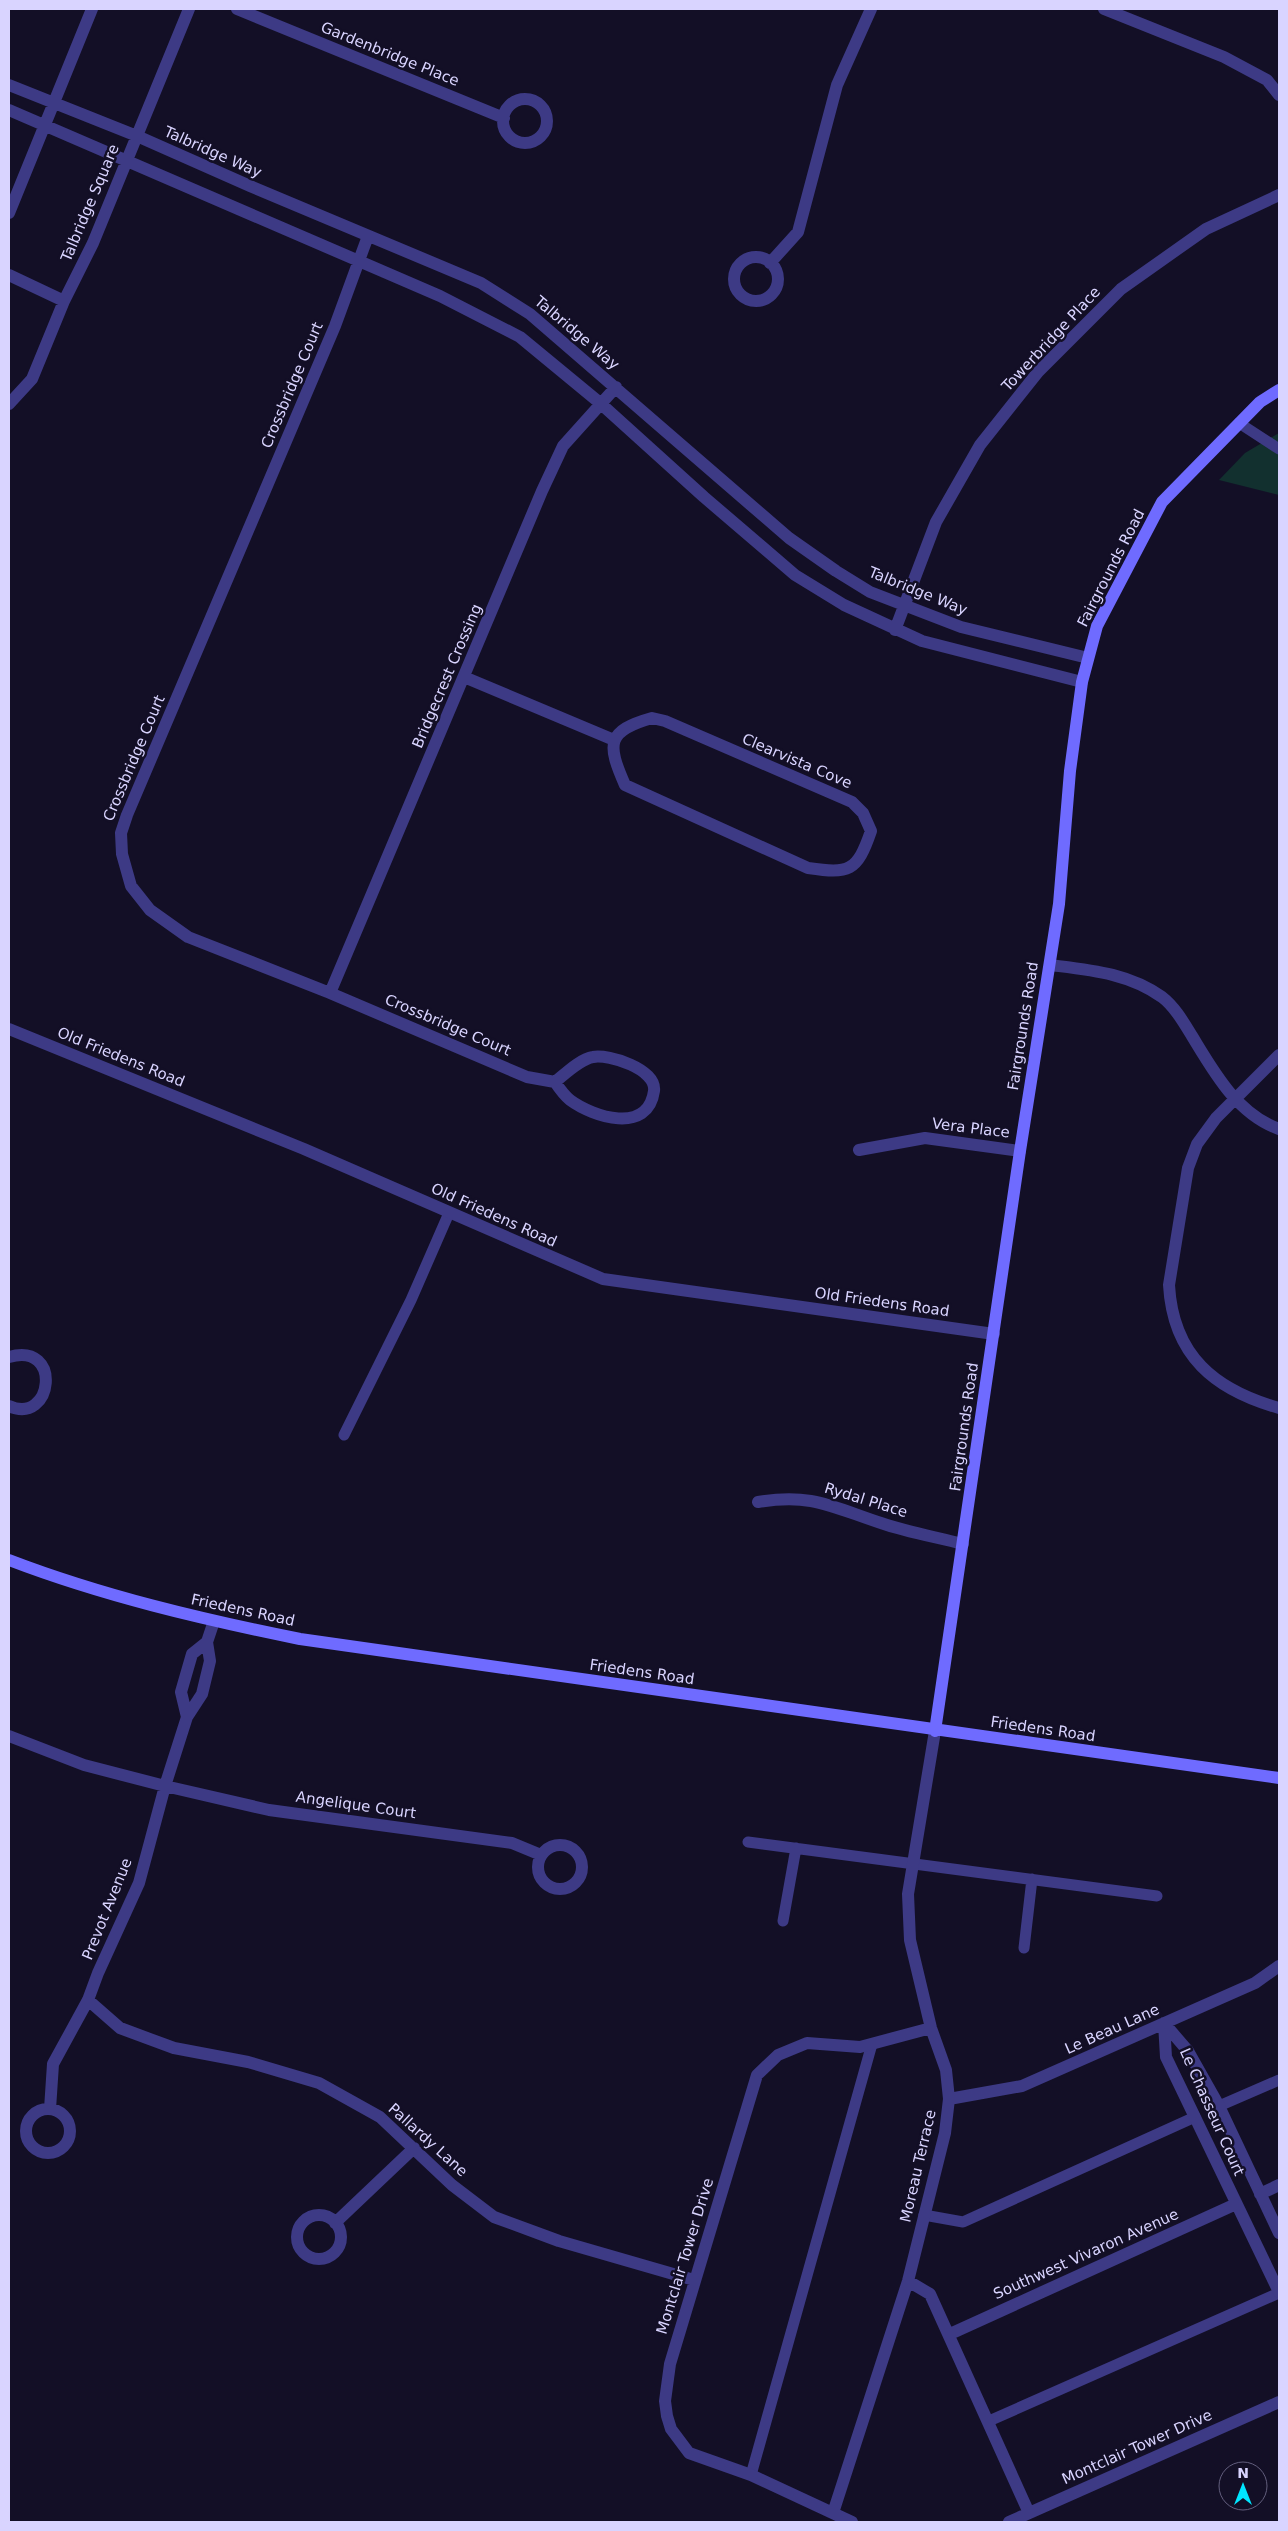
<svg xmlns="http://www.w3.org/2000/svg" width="1288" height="2531" viewBox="0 0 1288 2531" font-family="'DejaVu Sans',sans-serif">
  <rect width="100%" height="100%" fill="#130f26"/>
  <path fill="#12302f" d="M1279,433V495L1219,480L1245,453Z"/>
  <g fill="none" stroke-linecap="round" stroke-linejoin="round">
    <path stroke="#3d3a85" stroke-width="11" d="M1239,423L1279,449
      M344,1435L411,1300L449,1213
      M748,1842L1157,1896
      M783,1921L796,1848
      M1024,1948L1032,1879
      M1219,2106L1279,2080
      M924,2215L963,2222L1195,2117
      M989,2421L1279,2293
      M751,2475L872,2044"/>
    <path stroke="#3d3a85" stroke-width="12" d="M237,9L504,118
      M1104,9L1224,57L1267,80L1279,95
      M9,85L137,136L250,186L481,283L530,314L789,538L836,571L870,592L961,627L1088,658
      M503 121a22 22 0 1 1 44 0a22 22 0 1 1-44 0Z
      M9,110L440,296L520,337L600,403L704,497L795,575L844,605L922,641L1082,682
      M9,213L92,9
      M368,236L335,326L127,815L121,833L122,854L131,886L150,910L188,937L330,993L527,1077L555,1082C559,1088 564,1095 570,1100C593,1117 648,1135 654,1091C657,1069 609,1054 593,1057C580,1059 565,1074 555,1082
      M734 279a22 22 0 1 1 44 0a22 22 0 1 1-44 0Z
      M770,263L798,232L837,85L871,9
      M9,275L64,301
      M9,404L32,379L64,301L93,243L189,9
      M895,630L936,522L980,445L1038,372L1121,289L1206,229L1279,195
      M464,677L614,740
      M652,718L665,721L852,802L863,813L871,831C857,872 849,874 808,868L625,785C607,744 606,731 652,718Z
      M1050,965C1090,970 1128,973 1162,997C1175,1007 1184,1023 1192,1036C1214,1072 1237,1114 1279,1129
      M330,993L542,491L563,446L616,387
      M9,1029L304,1149L603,1279L994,1334
      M1279,1055L1216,1118L1197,1144L1188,1168L1169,1285C1173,1356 1215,1390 1279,1408
      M859,1150L925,1138L1020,1151
      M9,1357C63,1341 53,1426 9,1406
      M758,1502C812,1493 832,1507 881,1523C907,1532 936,1537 963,1544
      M187,1717L181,1692L192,1654L207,1642
      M9,1736L84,1765L165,1786L269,1810L512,1843L541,1855
      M538 1867a22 22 0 1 1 44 0a22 22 0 1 1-44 0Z
      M88,2000L120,2028L174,2048L248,2062L319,2083L380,2117L452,2185L494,2217L559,2241L694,2280
      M1164,2023L1166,2057L1279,2292
      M1164,2023L1188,2051L1219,2106L1279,2233
      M949,2099L1022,2086L1255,1983L1279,1966
      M50,2109L53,2064L88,2000L98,1973L139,1883L165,1786L187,1717L202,1694L210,1661L207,1642L214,1621
      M26 2131a22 22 0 1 1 44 0a22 22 0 1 1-44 0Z
      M1260,2194L1279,2185
      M297 2237a22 22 0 1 1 44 0a22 22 0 1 1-44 0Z
      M335,2223L414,2148
      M908,2281L930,2294L1029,2513
      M950,2334L1236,2204
      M833,2513L908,2281L945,2133L949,2099L946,2070L931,2028L910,1940L908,1894L935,1731
      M852,2522L751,2475L689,2453L671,2429L667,2416L665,2401L670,2364L757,2075L778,2055L807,2043L860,2047L931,2028
      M1009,2522L1279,2402"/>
    <path stroke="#6f6bff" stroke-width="12" d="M9,1560C103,1596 201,1619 300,1639L1279,1778
      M935,1731L1020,1151L1059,904L1070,771L1082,682L1097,626L1162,502L1260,402L1279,390"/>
  </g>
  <g text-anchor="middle" stroke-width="5" stroke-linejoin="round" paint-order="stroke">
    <g font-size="15" fill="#d9d4ff" stroke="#130f26">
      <text transform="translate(390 54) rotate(22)" y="5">Gardenbridge Place</text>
      <text transform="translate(213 152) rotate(24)" y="5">Talbridge Way</text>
      <text transform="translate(90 203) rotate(-67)" y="5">Talbridge Square</text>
      <text transform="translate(577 333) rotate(40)" y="5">Talbridge Way</text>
      <text transform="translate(1051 339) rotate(-47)" y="5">Towerbridge Place</text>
      <text transform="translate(292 385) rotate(-67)" y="5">Crossbridge Court</text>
      <text transform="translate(1111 568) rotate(-63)" y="5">Fairgrounds Road</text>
      <text transform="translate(918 591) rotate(22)" y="5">Talbridge Way</text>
      <text transform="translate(447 676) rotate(-67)" y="5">Bridgecrest Crossing</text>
      <text transform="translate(134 758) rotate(-67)" y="5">Crossbridge Court</text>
      <text transform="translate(797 761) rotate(23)" y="5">Clearvista Cove</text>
      <text transform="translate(448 1025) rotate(23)" y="5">Crossbridge Court</text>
      <text transform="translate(1023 1026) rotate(-81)" y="5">Fairgrounds Road</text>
      <text transform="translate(121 1057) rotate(22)" y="5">Old Friedens Road</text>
      <text transform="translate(971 1128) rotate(7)" y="5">Vera Place</text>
      <text transform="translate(494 1215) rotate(24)" y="5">Old Friedens Road</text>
      <text transform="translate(882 1302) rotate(8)" y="5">Old Friedens Road</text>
      <text transform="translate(964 1427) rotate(-82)" y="5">Fairgrounds Road</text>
      <text transform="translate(866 1500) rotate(17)" y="5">Rydal Place</text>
      <text transform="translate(243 1610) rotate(12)" y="5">Friedens Road</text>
      <text transform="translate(642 1672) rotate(8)" y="5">Friedens Road</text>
      <text transform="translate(1043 1729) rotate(8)" y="5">Friedens Road</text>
      <text transform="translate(356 1805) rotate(8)" y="5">Angelique Court</text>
      <text transform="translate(107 1909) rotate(-68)" y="5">Prevot Avenue</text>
      <text transform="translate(1112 2029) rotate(-24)" y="5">Le Beau Lane</text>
      <text transform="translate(1212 2112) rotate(66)" y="5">Le Chasseur Court</text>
      <text transform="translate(428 2140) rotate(42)" y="5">Pallardy Lane</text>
      <text transform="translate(918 2166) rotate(-77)" y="5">Moreau Terrace</text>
      <text transform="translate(1086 2254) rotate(-24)" y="5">Southwest Vivaron Avenue</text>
      <text transform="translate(685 2256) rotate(-73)" y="5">Montclair Tower Drive</text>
      <text transform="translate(1137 2447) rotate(-24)" y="5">Montclair Tower Drive</text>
    </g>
  </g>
  <rect width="1288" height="2531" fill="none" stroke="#d9d4ff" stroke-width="20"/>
  <g transform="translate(1243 2486)"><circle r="24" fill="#130f26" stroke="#625e7d"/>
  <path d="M0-4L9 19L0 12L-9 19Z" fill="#00e5ff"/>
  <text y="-8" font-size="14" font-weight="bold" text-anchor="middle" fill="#d9d4ff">N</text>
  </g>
</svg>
